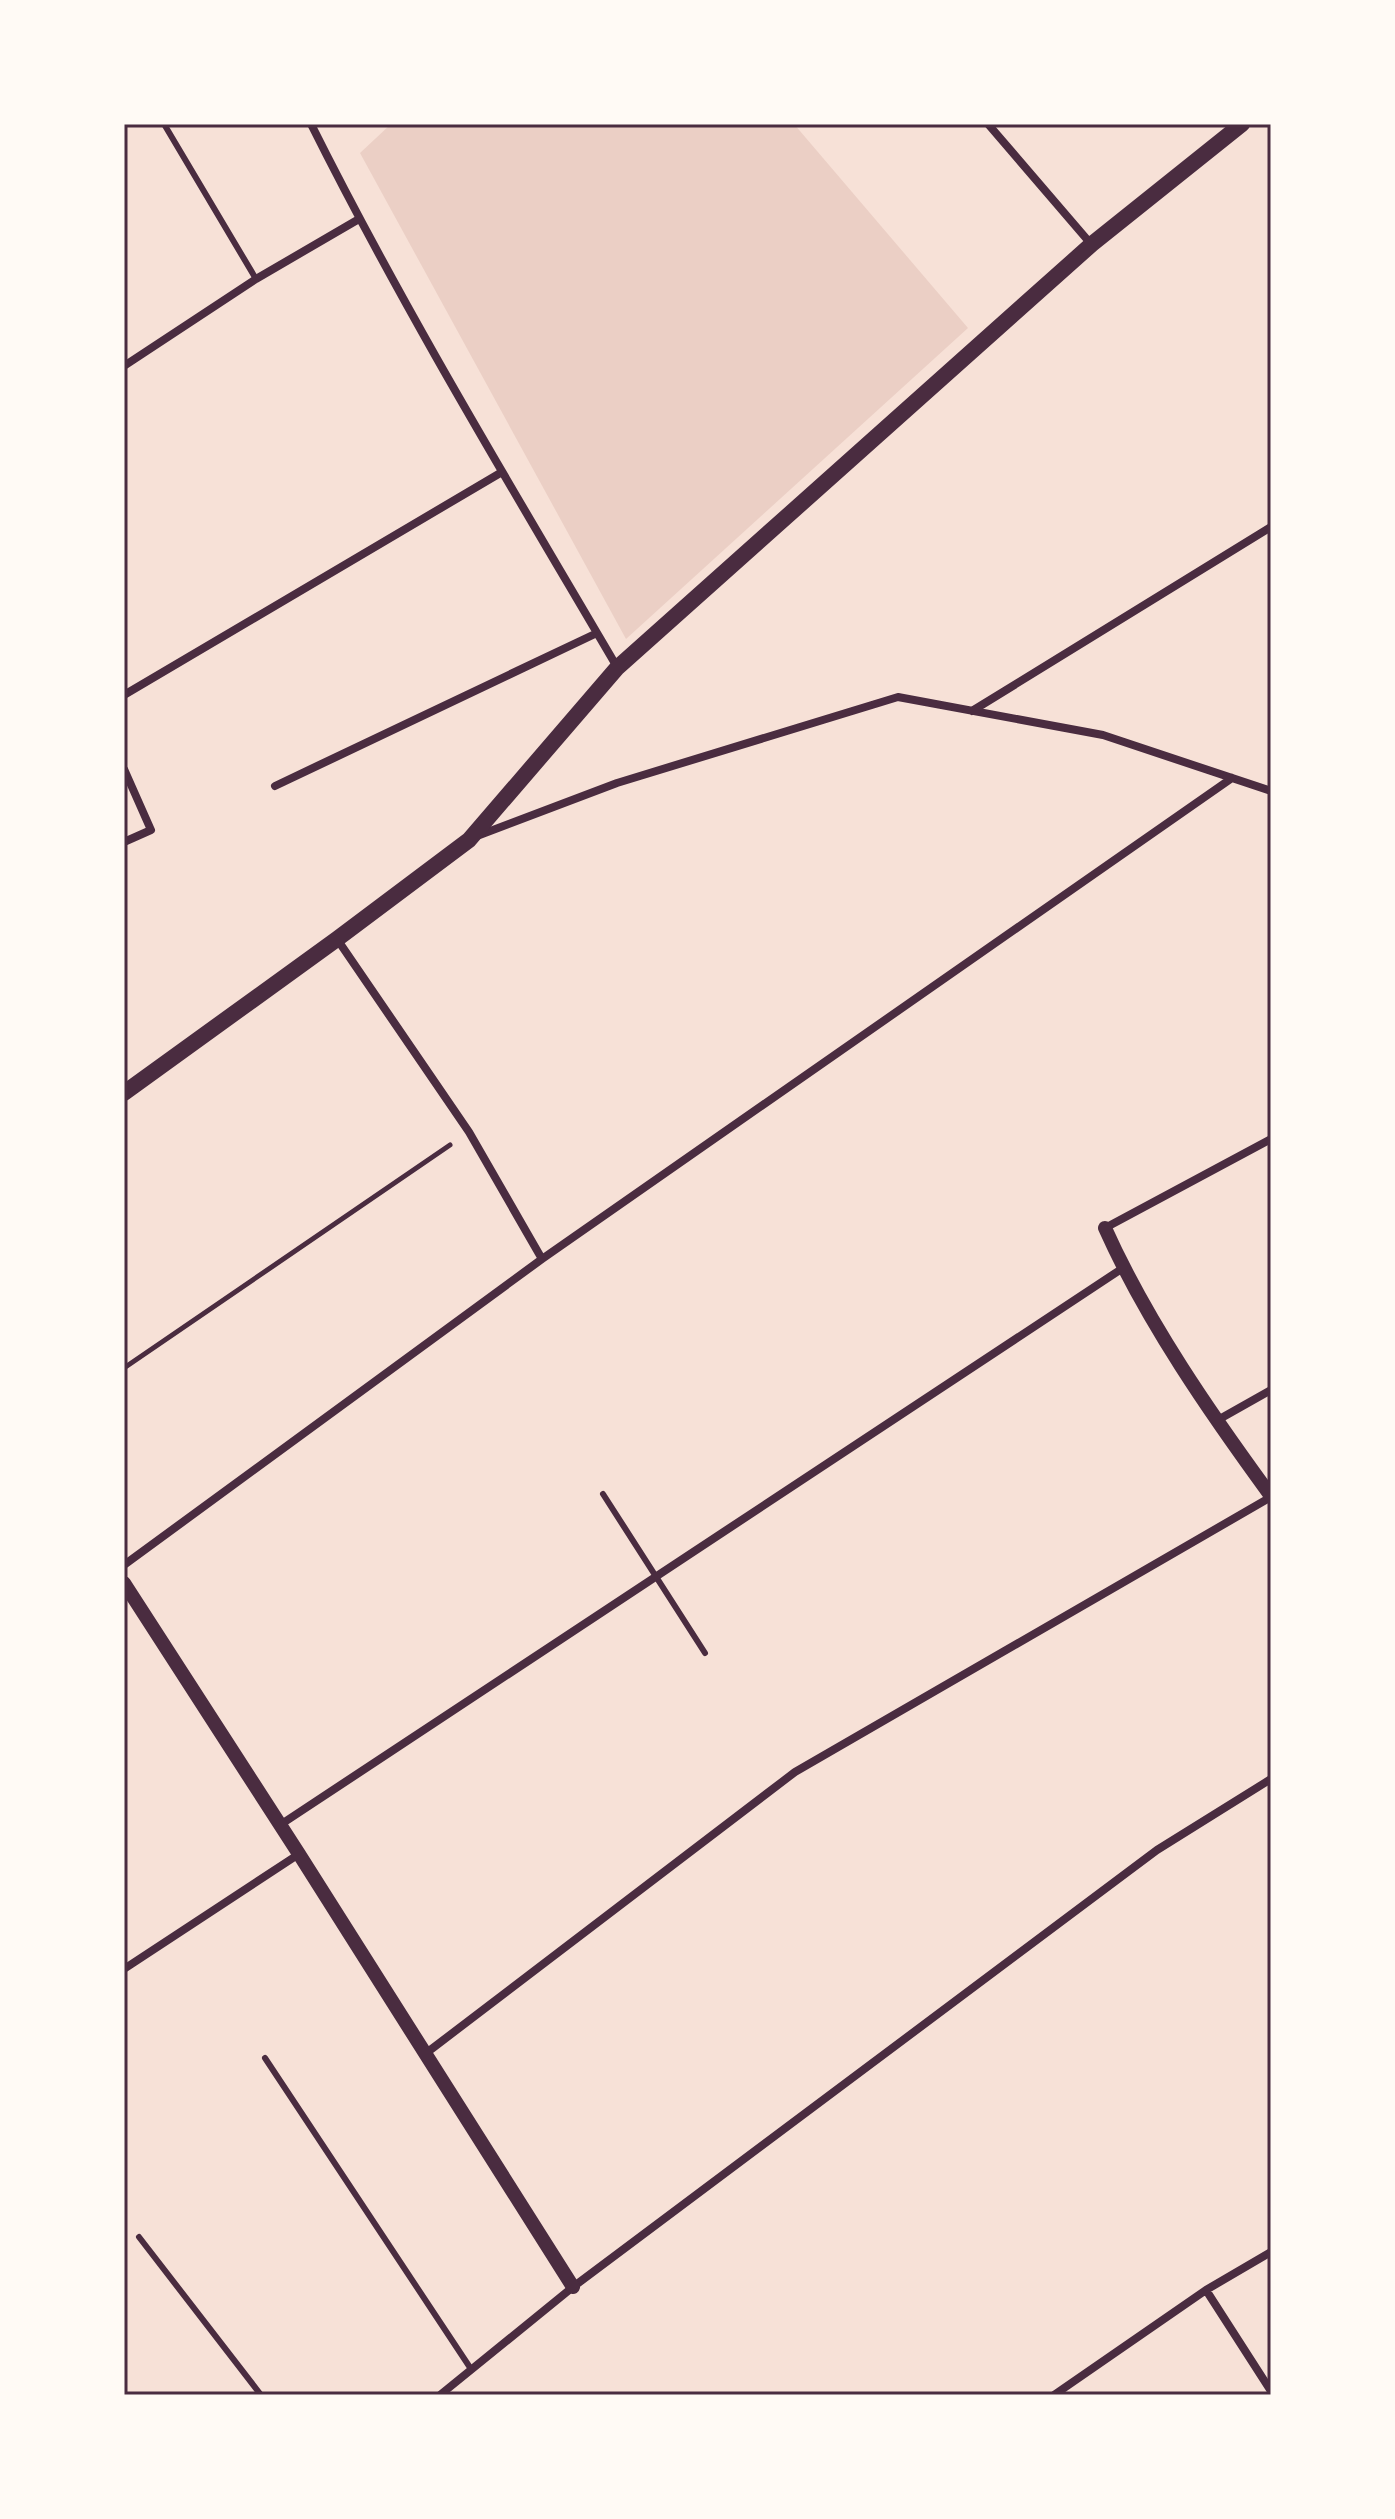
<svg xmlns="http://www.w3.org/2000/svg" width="1395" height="2519" viewBox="0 0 1395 2519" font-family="Montserrat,sans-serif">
  <rect width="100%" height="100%" fill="#f7e1d7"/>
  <path fill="#ebcfc5" d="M391,124H794L968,328L626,639L360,153Z"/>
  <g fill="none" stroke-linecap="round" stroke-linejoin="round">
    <path stroke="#4a2c40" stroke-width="5" d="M124,1368L450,1145"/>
    <path stroke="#4a2c40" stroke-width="6" d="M164,124L256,279
      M603,1494L705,1653
      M265,2058L471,2369
      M139,2237L261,2395"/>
    <path stroke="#4a2c40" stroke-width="8" d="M311,124C404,310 512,488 617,667
      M988,124L1091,244
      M124,366L256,279L359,219
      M124,695L502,472
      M972,711L1271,527
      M124,769L151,830L124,842
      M275,786L597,633
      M477,836L617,783L898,697L1103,735L1271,791
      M337,939L469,1132L542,1259
      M1105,1228L1271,1139
      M1216,1421L1271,1390
      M124,1565L542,1259L1232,778
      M280,1825L1123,1268
      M124,1969L299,1854
      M425,2054L795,1772L1271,1497
      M1206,2290L1271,2391
      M440,2395L573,2287L1157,1850L1271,1779
      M1054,2395L1206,2290L1271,2252"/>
    <path stroke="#4a2c40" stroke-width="14" d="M1105,1228C1147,1322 1211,1414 1271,1496
      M124,1583L299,1854L573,2287"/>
    <path stroke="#4a2c40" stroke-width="16" d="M124,1093L337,939L469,840L617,668L1092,244L1242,124"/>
  </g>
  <rect width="1395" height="2519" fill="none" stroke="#fffaf5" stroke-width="252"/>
  <rect x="126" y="126" width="1143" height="2267" fill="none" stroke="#4a2c40" stroke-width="3"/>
</svg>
